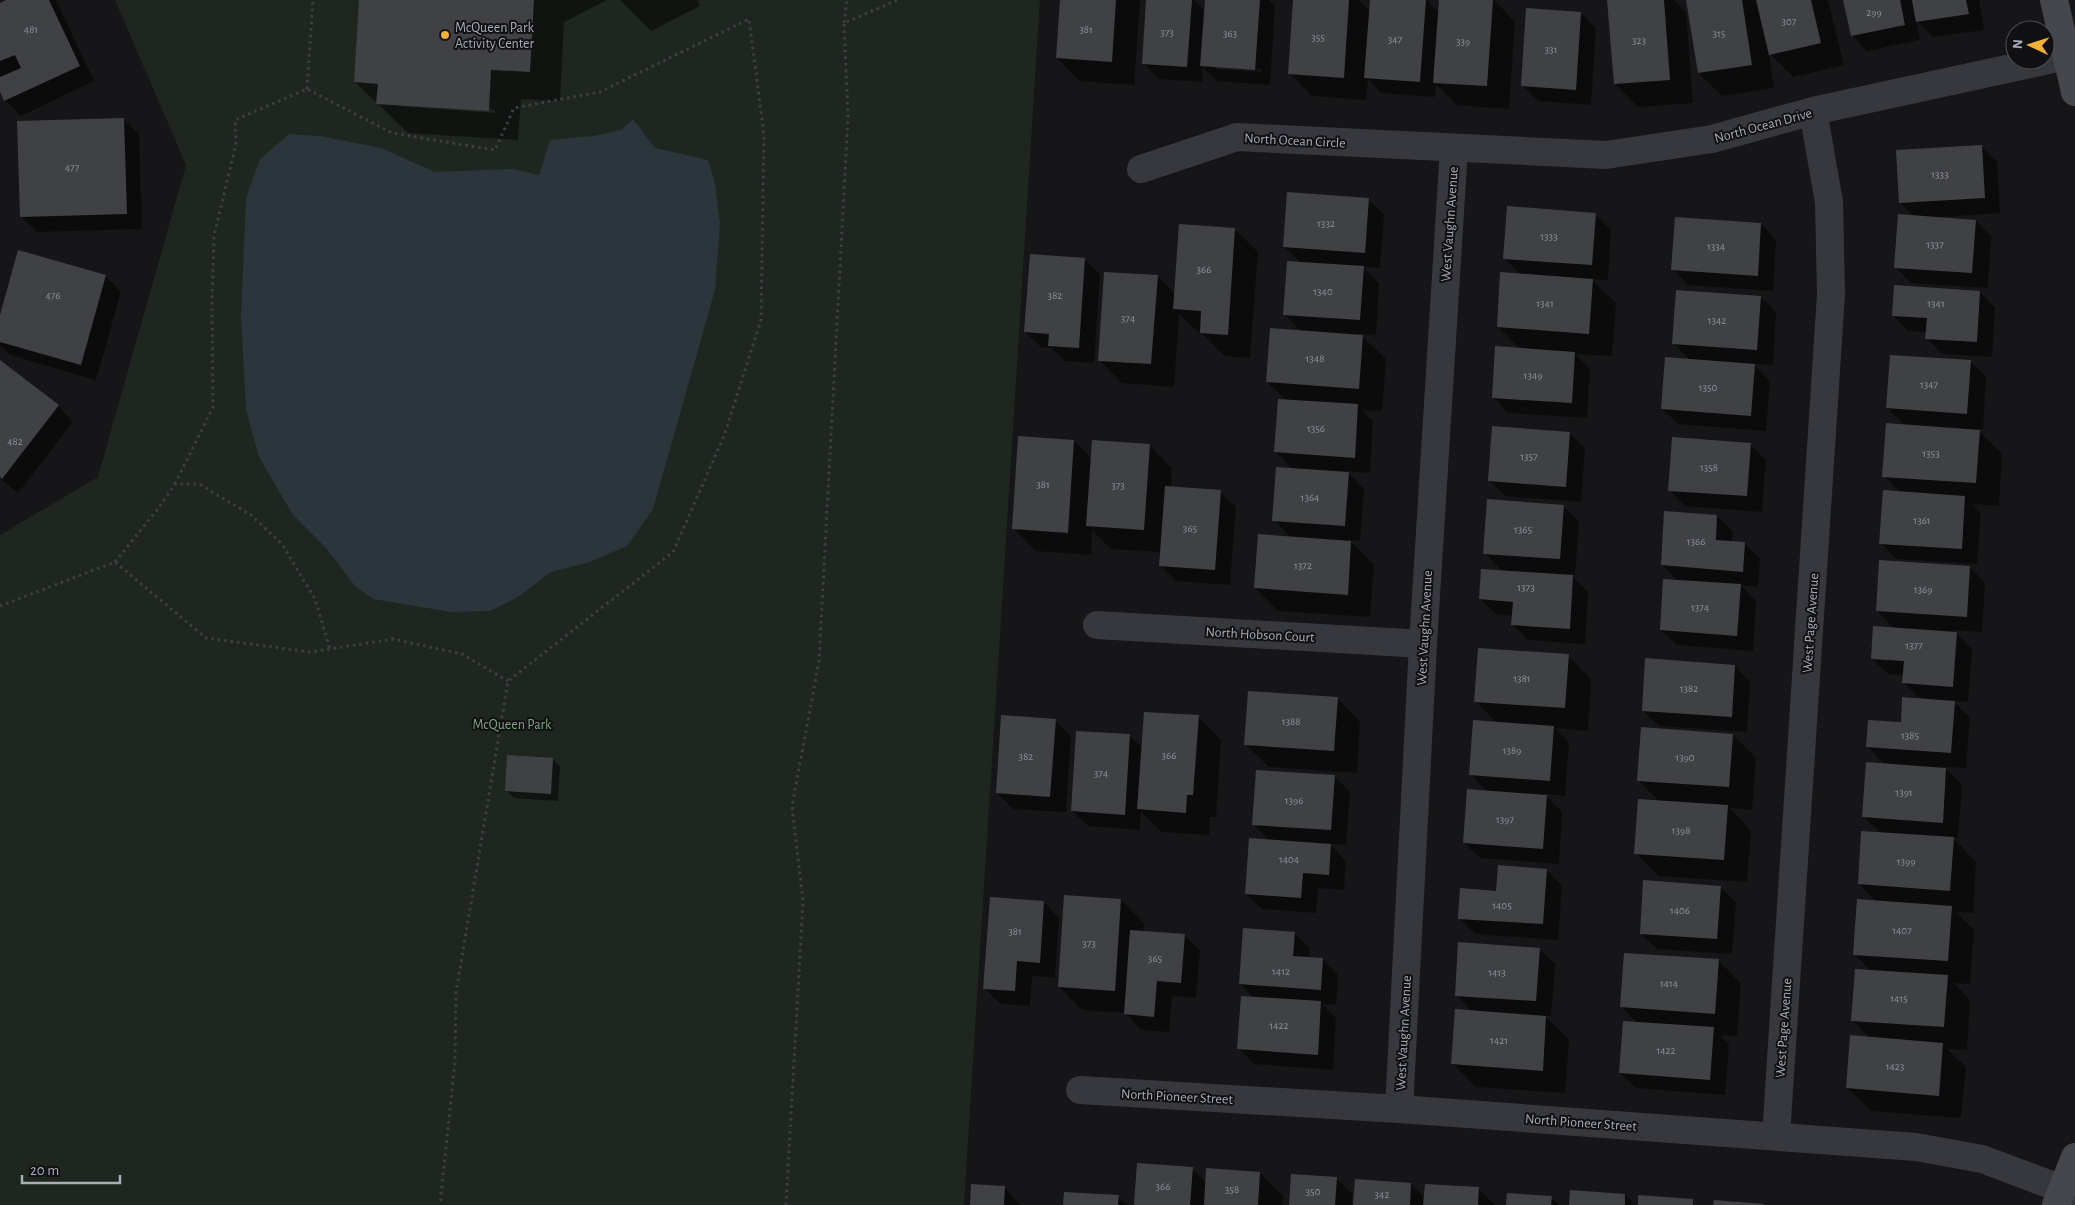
<svg xmlns="http://www.w3.org/2000/svg" width="2075" height="1205" viewBox="0 0 2075 1205" font-family="'Alegreya Sans',sans-serif">
  <rect width="100%" height="100%" fill="#161618"/>
  <path fill="#1e261f" d="M115,0H1040L964,1205H0V535L98,477L186,165Z"/>
  <path fill="#2c353c" d="M633,119L655,148L708,160L715,184L720,223L715,290L653,509L627,546L587,563L551,572L518,597L490,611L451,612L373,599L355,586L326,548L293,515L259,457L246,410L241,315L246,198L260,159L289,134L320,136L381,148L435,172L513,169L539,175L550,140L593,136L621,130Z"/>
  <path fill="#0007" fill-rule="evenodd" d="M8,0H56L94,81L21,116L5,100L0,89V78H2L0,76V4Z
    M361,0H607L564,22L560,101L521,99L518,140L408,133L355,82ZM396,104L495,110V113L399,106Z
    M620,0H697L700,6L651,31Z
    M1061,0H1140L1134,85L1080,81L1057,58Z
    M1148,0H1194L1205,11L1206,0H1269L1275,6L1270,85L1217,81L1203,68L1202,82L1159,79L1143,63ZM1216,66L1261,69V72L1216,69Z
    M1294,0H1359L1370,11L1371,0H1427L1439,13L1440,0H1494L1515,22L1509,109L1457,105L1436,84L1435,97L1381,93L1368,79L1366,100L1312,96L1289,73Z
    M1608,0H1674L1686,12L1693,103L1638,107L1615,84Z
    M1688,0H1828L1844,65L1793,77L1769,53L1774,88L1722,96L1699,73Z
    M1845,0H1979L1984,30L1933,37L1916,21L1920,40L1867,51L1852,35Z
    M1581,13L1596,29L1591,105L1538,101L1522,85Z
    M123,119L139,134L142,229L37,232L21,216Z
    M1981,146L1997,162L2000,213L1942,217V219L1976,221L1991,236L1988,288L1911,283L1895,267L1914,217L1901,203Z
    M1368,199L1384,215L1380,268L1362,267L1379,283L1376,335L1360,334L1386,359L1382,411L1362,410L1373,421L1370,473L1346,471L1364,489L1360,541L1349,540L1374,565L1370,617L1278,611L1255,588L1291,538L1274,520L1293,470L1276,452L1287,401L1267,382L1302,332L1284,314L1301,263L1284,247Z
    M1595,214L1611,230L1608,280L1591,279L1616,303L1612,356L1575,354L1590,369L1587,418L1508,413L1493,397L1520,349L1498,327L1521,275L1504,258Z
    M1761,224L1776,240L1773,291L1688,285L1673,269Z
    M1234,229L1258,252L1250,358L1224,356L1201,332H1198L1179,314L1174,387L1122,383L1099,360L1157,276L1176,295Z
    M1085,259L1100,275L1094,363L1065,361L1051,348L1041,347L1025,332Z
    M106,276L121,292L96,380L10,355L0,345V319Z
    M1980,292L1995,308L1992,357L1942,354L1927,338V332L1908,331L1893,315Z
    M1761,297L1776,312L1773,365L1753,364L1770,381L1766,431L1678,424L1662,409L1690,360L1674,344Z
    M0,362L58,406L73,422L18,493L0,479Z
    M1971,362L1986,377L1983,429H1977L2002,454L1999,506L1972,504L1981,513L1977,564L1896,559L1881,543L1900,492L1884,476L1905,426L1887,408Z
    M1569,433L1585,448L1581,502L1505,496L1490,481Z
    M1074,441L1092,459L1149,445L1172,468L1171,488L1220,492L1236,507L1230,585L1176,581L1160,565L1161,552L1111,549L1092,530L1091,555L1036,551L1013,528Z
    M1750,444L1766,460L1762,512L1685,506L1669,490Z
    M1563,506L1579,522L1575,574H1570L1588,592L1585,644L1528,640L1512,624L1513,616L1496,614L1480,599L1503,572L1485,553Z
    M1717,516L1733,532L1732,542L1744,543L1760,559L1758,587L1740,585L1756,601L1753,651L1677,645L1661,630L1678,581L1662,565Z
    M1970,567L1985,583L1982,632L1953,630L1972,649L1968,702L1953,701L1970,718L1966,768L1944,767L1962,784L1958,838L1952,837L1976,862L1973,913L1956,912L1974,930L1970,984L1954,983L1970,1000L1967,1050L1947,1049L1966,1067L1961,1118L1871,1111L1847,1088L1870,1038L1852,1020L1871,971L1854,954L1877,902L1859,884L1880,833L1864,817L1885,765L1868,747L1902,723L1921,700L1904,683V675L1888,674L1872,659L1895,629L1877,611Z
    M1568,656L1591,679L1588,731L1555,728L1569,742L1565,796L1544,794L1562,812L1559,864L1480,858L1464,843L1488,792L1470,774L1497,723L1475,701Z
    M1735,666L1750,682L1747,732L1659,726L1643,711Z
    M1337,698L1360,722L1357,773L1269,767L1245,744Z
    M1198,717L1221,740L1216,817H1210L1209,835L1162,832L1141,812L1140,830L1088,826L1072,811L1077,732L1130,736L1143,748Z
    M1055,720L1071,736L1066,812L1013,809L997,793Z
    M1733,735L1756,758L1752,810L1729,808L1751,830L1747,882L1659,876L1636,853L1660,802L1638,780Z
    M553,759L560,766L558,801L514,798L506,790Z
    M1334,776L1350,792L1346,845L1330,844L1346,861L1344,890L1318,888L1316,913L1262,909L1246,894L1270,841L1253,824Z
    M1546,870L1562,885L1558,940L1475,934L1459,918L1497,892Z
    M1720,887L1736,903L1732,954L1657,949L1641,934Z
    M1121,900L1144,923L1143,933L1184,935L1200,951L1196,998L1172,996L1169,1032L1141,1030L1125,1013L1082,1010L1059,987Z
    M1044,902L1059,918L1055,978L1032,976L1030,1006L1000,1004L984,988Z
    M1294,933L1310,949L1309,959L1323,960L1338,975L1336,1005L1322,1004L1336,1018L1333,1070L1254,1064L1239,1049L1254,998L1240,984Z
    M1539,949L1555,964L1551,1016H1545L1569,1040L1565,1093L1476,1087L1453,1064L1473,1012L1456,995Z
    M1718,960L1741,984L1737,1036L1720,1035L1729,1044L1725,1095L1636,1088L1620,1073L1638,1023L1621,1007Z
    M1192,1169L1207,1183V1170L1260,1173L1283,1196L1282,1205H1135Z
    M1337,1179L1352,1194V1205H1290Z
    M1411,1184L1425,1198L1479,1189L1495,1205H1355Z
    M1005,1187L1020,1205H971Z
    M1625,1195L1635,1205H1570Z
    M1118,1197L1127,1205H1065Z
    M1551,1197L1559,1205H1507Z"/>
  <path fill="#404145" d="M6,0H49L80,66L4,101L0,92V77L21,68L15,55L0,61V3Z
    M359,0H534L530,72L491,70L489,111L376,104L378,84L354,82Z
    M1060,0H1116L1112,62L1056,58Z
    M1146,0H1192L1187,67L1142,64Z
    M1205,0H1260L1255,70L1200,66Z
    M1293,0H1349L1344,78L1288,74Z
    M1370,0H1426L1420,82L1364,78Z
    M1439,0H1493L1487,86L1433,83Z
    M1607,0H1664L1670,80L1614,84Z
    M1686,0H1742L1752,65L1698,73Z
    M1756,0H1811L1821,43L1769,55Z
    M1843,0H1900L1905,25L1851,36Z
    M1912,0H1966L1969,14L1916,22Z
    M1526,8L1581,12L1576,90L1521,86Z
    M124,118L127,214L20,217L17,121Z
    M1982,145L1985,198L1899,203L1896,150Z
    M1287,192L1369,198L1365,253L1283,247Z
    M1507,206L1596,213L1592,265L1503,259Z
    M1898,214L1976,220L1972,273L1894,268Z
    M1675,217L1761,223L1758,276L1671,270Z
    M1179,224L1235,228L1228,335L1200,333L1201,311L1173,309Z
    M18,250L106,275L81,365L0,342V315Z
    M1030,254L1085,258L1079,348L1048,346L1049,334L1024,332Z
    M1287,261L1364,266L1360,320L1283,315Z
    M1104,272L1158,275L1151,364L1098,361Z
    M1500,272L1593,279L1589,334L1497,327Z
    M1894,285L1980,291L1977,342L1925,339L1927,318L1892,316Z
    M1676,290L1761,296L1757,350L1672,344Z
    M1270,328L1363,335L1359,389L1266,382Z
    M1495,346L1575,352L1572,403L1492,398Z
    M1890,355L1971,360L1967,414L1886,408Z
    M1665,357L1755,364L1751,416L1661,409Z
    M0,360L59,405L2,479L0,477Z
    M1278,399L1358,404L1355,458L1274,452Z
    M1886,423L1980,430L1976,483L1882,477Z
    M1492,426L1570,432L1566,487L1488,481Z
    M1018,436L1074,440L1068,533L1012,529Z
    M1672,437L1751,443L1747,496L1668,491Z
    M1092,440L1150,444L1144,530L1086,526Z
    M1276,467L1349,472L1345,526L1272,521Z
    M1165,486L1221,490L1215,570L1159,566Z
    M1883,490L1965,496L1962,549L1879,544Z
    M1487,499L1564,505L1560,559L1483,554Z
    M1664,511L1717,515L1716,540L1745,542L1743,572L1661,565Z
    M1258,534L1351,541L1348,595L1254,588Z
    M1879,560L1970,566L1967,617L1876,611Z
    M1481,569L1573,575L1570,629L1511,625L1513,602L1479,599Z
    M1663,579L1741,584L1737,636L1660,630Z
    M1873,626L1957,632L1953,687L1902,683L1904,661L1871,659Z
    M1478,648L1569,654L1565,708L1474,702Z
    M1645,658L1735,665L1732,717L1642,711Z
    M1248,691L1338,697L1334,751L1244,745Z
    M1902,697L1955,701L1951,753L1866,747L1868,720L1901,722Z
    M1144,712L1199,715L1193,795H1187L1186,813L1137,809Z
    M1001,715L1056,719L1050,797L996,793Z
    M1473,720L1554,726L1550,781L1469,775Z
    M1641,727L1733,734L1729,787L1637,781Z
    M1076,731L1130,734L1125,815L1071,811Z
    M507,755L553,758L551,794L505,791Z
    M1866,762L1946,768L1943,823L1862,817Z
    M1256,770L1335,775L1331,830L1252,825Z
    M1467,789L1547,795L1543,849L1463,843Z
    M1638,799L1728,805L1724,860L1634,854Z
    M1861,831L1954,837L1950,891L1858,884Z
    M1249,838L1331,844L1329,875L1303,873L1301,898L1245,894Z
    M1498,865L1547,869L1543,924L1458,919L1460,888L1496,891Z
    M1643,880L1721,886L1717,939L1640,934Z
    M1064,895L1121,899L1115,991L1058,987Z
    M990,897L1044,901L1040,963L1017,961L1015,991L983,989Z
    M1857,899L1952,906L1948,961L1853,955Z
    M1243,928L1295,932L1293,956L1323,958L1321,990L1239,984Z
    M1130,930L1185,934L1181,983L1157,981L1154,1017L1124,1014Z
    M1458,942L1540,948L1536,1001L1455,996Z
    M1624,953L1719,959L1715,1014L1620,1007Z
    M1855,969L1948,975L1944,1027L1851,1021Z
    M1241,996L1321,1001L1318,1055L1237,1049Z
    M1455,1009L1546,1016L1543,1071L1451,1064Z
    M1623,1021L1714,1027L1710,1080L1619,1073Z
    M1850,1035L1943,1043L1939,1096L1846,1088Z
    M1137,1163L1193,1167L1190,1205H1134Z
    M1206,1168L1260,1172L1258,1205H1204Z
    M1291,1174L1337,1177L1335,1205H1289Z
    M1355,1179L1411,1183L1410,1205H1353Z
    M971,1184L1005,1186L1004,1205H970Z
    M1425,1184L1479,1187L1478,1205H1423Z
    M1570,1190L1625,1194V1205H1569Z
    M1064,1192L1119,1195L1118,1205H1063Z
    M1507,1193L1552,1196L1551,1205H1506Z
    M1638,1195L1693,1199V1205H1638Z
    M1714,1200L1764,1204L1763,1205H1713Z"/>
  <g fill="none" stroke-linecap="round" stroke-linejoin="round">
    <path stroke="#3d3f44" stroke-width="3" stroke-dasharray="2.5 4" stroke-linecap="butt" d="M844,23L847,0
      M307,89L313,0
      M175,484L213,407L212,301L214,236L236,144L235,120L307,89L392,133L495,150L514,108L600,92L749,19L764,135L761,320L724,436L673,552L508,681L456,993L455,1061L440,1205
      M115,562L157,510L175,484H199L251,515L282,544L315,599L330,649
      M0,606L115,562L206,638L310,652L393,639L462,654L508,681
      M786,1205L803,901L792,806L819,661L848,117L844,23L898,0"/>
    <path stroke="#37383d" stroke-width="28" d="M1141,169L1237,137L1606,155L1712,139L1813,111L2067,56
      M1097,625L1423,644
      M1080,1090L1399,1109L1916,1147L1982,1159L2075,1194
      M1399,1109L1423,644L1454,148
      M1776,1136L1831,294L1829,202L1813,111"/>
    <path stroke="#45474d" stroke-width="28" d="M2054,0L2075,92
      M2056,1205L2075,1157"/>
  </g>
  <circle fill="#f2b134" stroke="#111113" stroke-width="2" cx="445" cy="35" r="5"/>
  <g text-anchor="middle" stroke-width="4" stroke-linejoin="round" paint-order="stroke">
    <g font-size="11" fill="#8e929b">
      <text x="1874" y="16">299</text>
      <text x="1789" y="25">307</text>
      <text x="31" y="33">481</text>
      <text x="1086" y="33">381</text>
      <text x="1167" y="36">373</text>
      <text x="1230" y="37">363</text>
      <text x="1719" y="37">315</text>
      <text x="1318" y="41">355</text>
      <text x="1395" y="43">347</text>
      <text x="1639" y="44">323</text>
      <text x="1463" y="45">339</text>
      <text x="1551" y="53">331</text>
      <text x="72" y="171">477</text>
      <text x="1940" y="178">1333</text>
      <text x="1326" y="227">1332</text>
      <text x="1549" y="240">1333</text>
      <text x="1935" y="248">1337</text>
      <text x="1716" y="250">1334</text>
      <text x="1204" y="273">366</text>
      <text x="1323" y="295">1340</text>
      <text x="53" y="299">476</text>
      <text x="1055" y="299">382</text>
      <text x="1545" y="307">1341</text>
      <text x="1936" y="307">1341</text>
      <text x="1128" y="322">374</text>
      <text x="1717" y="324">1342</text>
      <text x="1315" y="362">1348</text>
      <text x="1533" y="379">1349</text>
      <text x="1929" y="388">1347</text>
      <text x="1708" y="391">1350</text>
      <text x="1316" y="432">1356</text>
      <text x="15" y="445">482</text>
      <text x="1931" y="457">1353</text>
      <text x="1529" y="460">1357</text>
      <text x="1709" y="471">1358</text>
      <text x="1043" y="488">381</text>
      <text x="1118" y="489">373</text>
      <text x="1310" y="501">1364</text>
      <text x="1922" y="524">1361</text>
      <text x="1190" y="532">365</text>
      <text x="1523" y="533">1365</text>
      <text x="1696" y="545">1366</text>
      <text x="1303" y="569">1372</text>
      <text x="1526" y="591">1373</text>
      <text x="1923" y="593">1369</text>
      <text x="1700" y="611">1374</text>
      <text x="1914" y="649">1377</text>
      <text x="1522" y="682">1381</text>
      <text x="1689" y="692">1382</text>
      <text x="1291" y="725">1388</text>
      <text x="1910" y="739">1385</text>
      <text x="1512" y="754">1389</text>
      <text x="1169" y="759">366</text>
      <text x="1026" y="760">382</text>
      <text x="1685" y="761">1390</text>
      <text x="1101" y="777">374</text>
      <text x="1904" y="796">1391</text>
      <text x="1294" y="804">1396</text>
      <text x="1505" y="823">1397</text>
      <text x="1681" y="834">1398</text>
      <text x="1289" y="863">1404</text>
      <text x="1906" y="865">1399</text>
      <text x="1502" y="909">1405</text>
      <text x="1680" y="914">1406</text>
      <text x="1902" y="934">1407</text>
      <text x="1015" y="935">381</text>
      <text x="1089" y="947">373</text>
      <text x="1155" y="962">365</text>
      <text x="1281" y="975">1412</text>
      <text x="1497" y="976">1413</text>
      <text x="1669" y="987">1414</text>
      <text x="1899" y="1002">1415</text>
      <text x="1279" y="1029">1422</text>
      <text x="1499" y="1044">1421</text>
      <text x="1666" y="1054">1422</text>
      <text x="1895" y="1070">1423</text>
      <text x="1163" y="1190">366</text>
      <text x="1232" y="1193">358</text>
      <text x="1313" y="1195">350</text>
      <text x="1382" y="1198">342</text>
    </g>
    <g font-size="14" fill="#a8adb8" stroke="#111113" text-anchor="start">
      <text x="455" y="32">McQueen Park<tspan x="455" dy="16">Activity Center</tspan></text>
    </g>
    <g font-size="14" fill="#a8adb8" stroke="#111113">
      <text transform="translate(1763 125) rotate(-15)" y="5">North Ocean Drive</text>
      <text transform="translate(1295 140) rotate(3)" y="5">North Ocean Circle</text>
      <text transform="translate(1449 224) rotate(-86)" y="5">West Vaughn Avenue</text>
      <text transform="translate(1810 623) rotate(-86)" y="5">West Page Avenue</text>
      <text transform="translate(1424 628) rotate(-87)" y="5">West Vaughn Avenue</text>
      <text transform="translate(1260 634) rotate(3)" y="5">North Hobson Court</text>
      <text transform="translate(1783 1028) rotate(-86)" y="5">West Page Avenue</text>
      <text transform="translate(1403 1033) rotate(-87)" y="5">West Vaughn Avenue</text>
      <text transform="translate(1177 1096) rotate(3)" y="5">North Pioneer Street</text>
      <text transform="translate(1581 1122) rotate(4)" y="5">North Pioneer Street</text>
    </g>
    <g font-size="14" fill="#7fa381" stroke="#111113">
      <text x="512" y="729">McQueen Park</text>
    </g>
  </g>
  <g transform="translate(2030 45) rotate(274)"><circle r="24" fill="#111113" stroke="#4d4f55"/>
  <path d="M0-4L9 19L0 12L-9 19Z" fill="#f2b134"/>
  <text y="-8" font-size="14" font-weight="bold" text-anchor="middle" fill="#a8adb8">N</text>
  </g>
  <path d="M22 1175v8h98v-8" fill="none" stroke="#a8adb8" stroke-width="2.5"/>
  <text x="30" y="1175" font-size="15" fill="#a8adb8" stroke="#111113" stroke-width="4" paint-order="stroke">20 m</text>
</svg>
